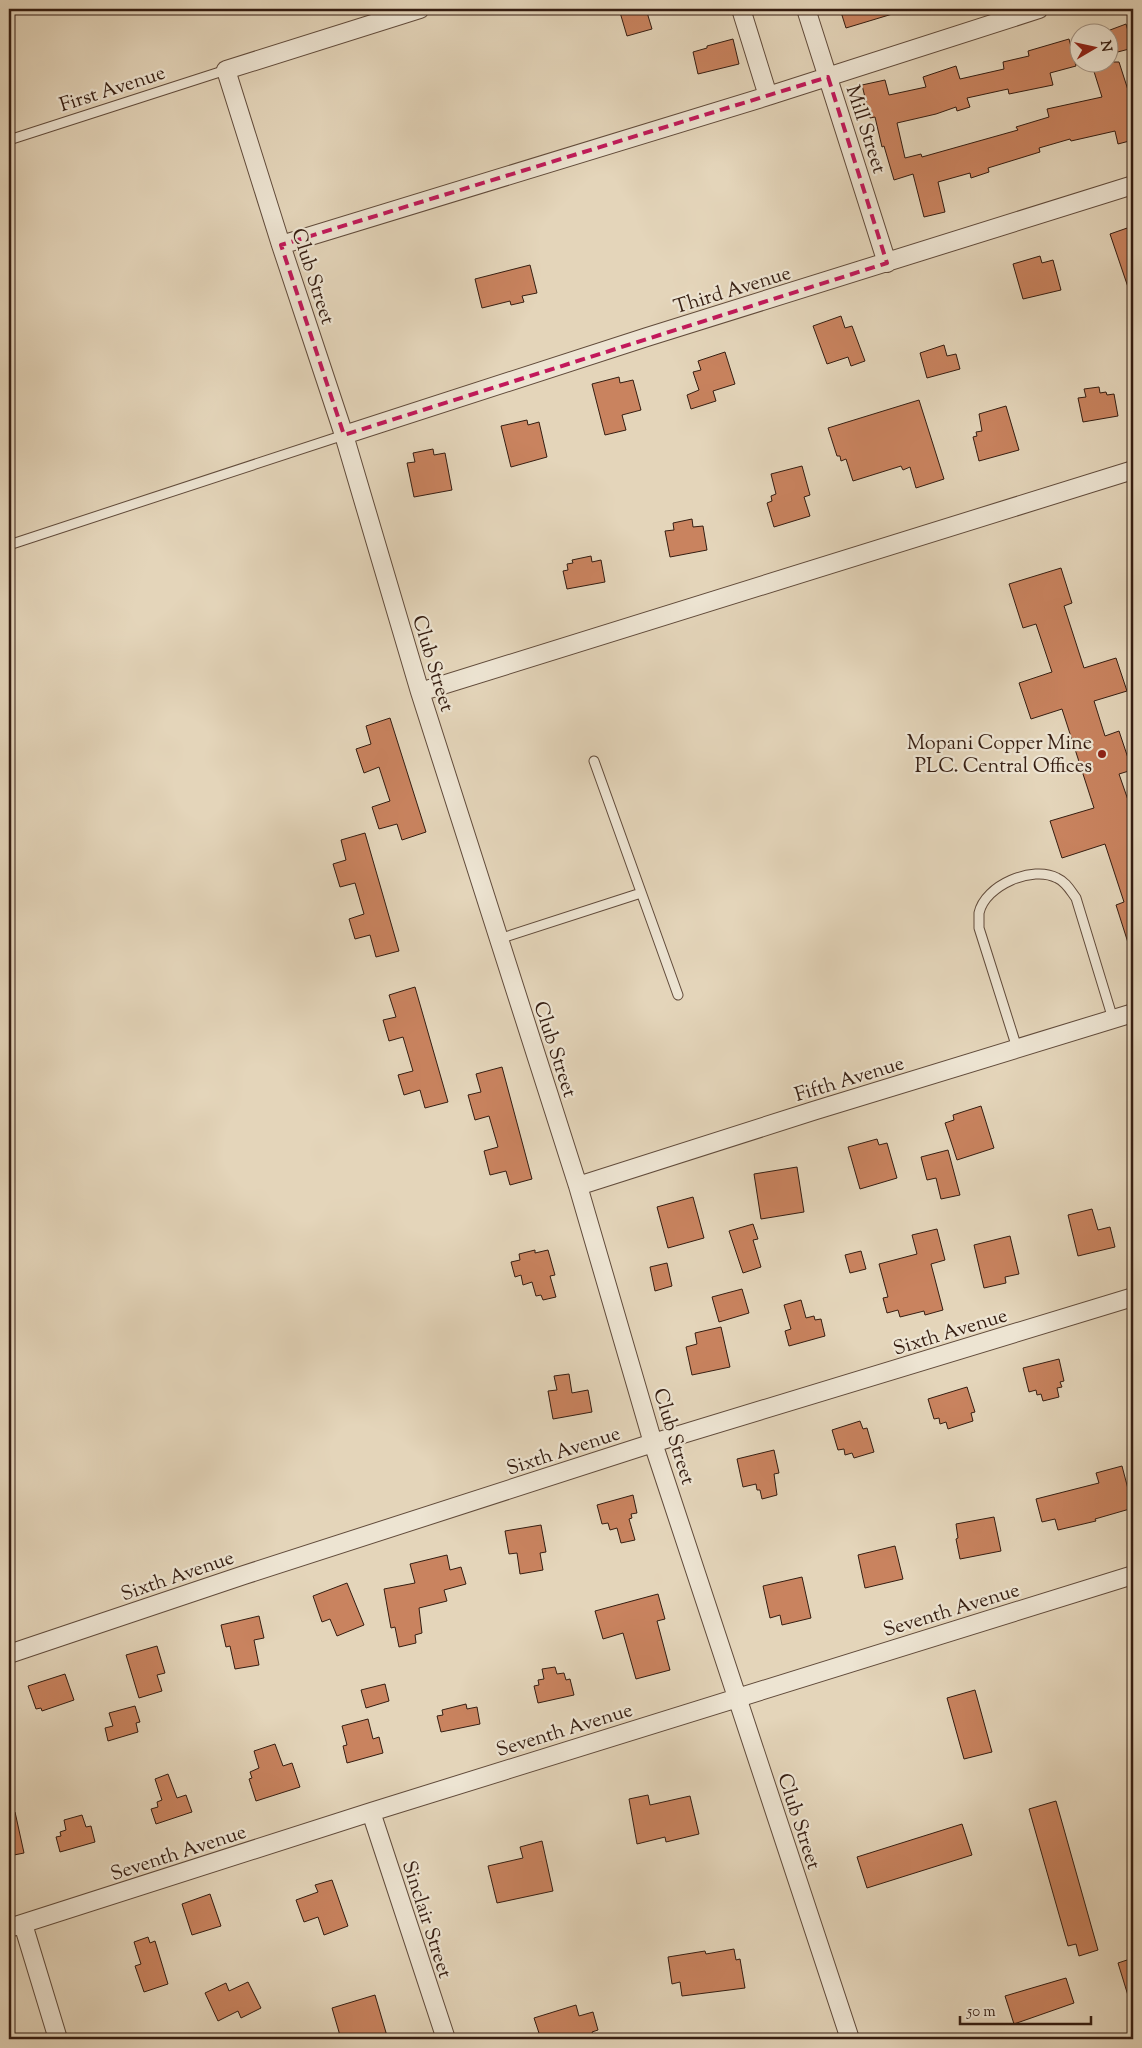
<svg xmlns="http://www.w3.org/2000/svg" width="1142" height="2048" viewBox="0 0 1142 2048" font-family="'Sorts Mill Goudy',serif">
  <rect width="100%" height="100%" fill="#e4d5ba"/>
  <filter id="stains"><feTurbulence type="fractalNoise" baseFrequency=".004" numOctaves="4"/><feColorMatrix values="0 0 0 0 .2 0 0 0 0 .09 0 0 0 0 .02 0 0 0 .5 -.17"/></filter>
  <radialGradient id="worn" r=".72"><stop offset=".6" stop-color="#630" stop-opacity="0"/><stop offset="1" stop-color="#630" stop-opacity=".3"/></radialGradient>
  <path fill="#c9835f" stroke="#351d11" d="M619,9H646L652,29L627,36Z
    M840,9H899V12L846,28Z
    M1126,24L1133,48L1110,54V30Z
    M733,39L739,64L698,74L693,52L707,48V46Z
    M1069,39L1076,66L1050,73L1053,85L1009,94L1008,89L967,98L970,107L957,111L956,107L936,114L897,123L905,158L921,154L922,157L1018,130L1016,127L1049,117L1047,109L1102,97L1091,62H1119L1128,90L1131,89L1133,98V140L1118,144L1115,131L1071,141L1070,139L1039,148L1040,152L988,168L989,172L971,178L970,173L938,182L945,212L924,217L913,174L894,180L884,146L882,147L875,117L870,118L862,85L885,80L889,95L926,87L923,77L956,66L960,79L1004,69L1003,62L1029,56L1028,51Z
    M1133,226V296H1131L1110,234Z
    M1040,256L1042,263L1053,260L1061,290L1023,299L1013,264Z
    M530,265L537,293L522,296L524,302L511,305L510,301L482,308L475,279Z
    M841,316L845,328L852,326L865,361L851,366L848,357L827,364L813,326Z
    M944,345L947,356L956,354L960,369L927,378L920,353Z
    M725,352L735,384L713,391L716,401L691,409L687,395L699,390L693,372L701,370L698,361Z
    M619,377L620,383L633,380L641,410L622,415L626,430L605,435L592,384Z
    M1099,387L1100,393L1106,392L1107,395L1114,394L1118,416L1083,422L1078,398L1086,397L1084,389Z
    M919,400L944,479L916,488L910,467L903,470L901,466L853,481L846,459L841,461L840,456H837L828,428Z
    M1006,406L1019,450L979,461L973,437L977,436L976,432L982,431L979,414Z
    M527,420L528,425L539,422L547,457L511,467L501,426Z
    M433,449L434,455L445,453L452,490L414,497L407,463L415,462L413,453Z
    M802,466L810,495L804,497L810,516L774,527L767,503L772,501L771,496L776,494L771,474Z
    M692,519L693,527L703,526L707,550L670,557L665,531L674,530L673,523Z
    M591,556L592,562L601,560L605,582L567,589L563,571L568,570L567,564L573,563L572,560Z
    M1061,568L1072,603L1064,606L1084,668L1116,658L1127,691L1094,701L1105,736L1119,731L1132,770L1119,774L1128,800L1133,799V949H1130L1116,905L1124,902L1105,844L1062,858L1050,821L1094,808L1062,709L1031,719L1019,683L1052,672L1036,624L1023,628L1009,584Z
    M390,718L426,832L402,840L397,824L379,829L372,807L390,801L379,767L364,773L356,749L371,744L366,726Z
    M365,833L399,951L376,957L370,935L355,939L349,919L364,914L355,883L340,887L333,864L346,860L341,840Z
    M415,987L448,1102L425,1108L420,1090L404,1095L398,1075L413,1071L403,1037L389,1041L383,1020L396,1017L389,995Z
    M502,1067L532,1179L510,1185L506,1171L490,1175L484,1151L498,1147L489,1116L475,1120L468,1095L481,1092L476,1074Z
    M981,1106L994,1148L957,1160L945,1123L954,1120L953,1115Z
    M877,1139L879,1145L887,1143L897,1178L860,1189L848,1147Z
    M948,1150L960,1195L941,1199L936,1178L927,1180L921,1157Z
    M797,1167L804,1212L761,1219L754,1174Z
    M693,1197L704,1238L668,1248L657,1207Z
    M1092,1209L1098,1230L1110,1227L1115,1247L1078,1256L1068,1215Z
    M753,1224L758,1239L753,1240L761,1267L743,1273L729,1231Z
    M937,1229L945,1260L931,1264L943,1310L925,1315L924,1311L900,1317L898,1310L887,1313L883,1298L888,1297L879,1264L917,1254L912,1235Z
    M1010,1236L1019,1274L1005,1277L1006,1283L984,1288L974,1245Z
    M535,1250V1253L548,1250L555,1275L550,1276L556,1297L543,1300L541,1295L536,1296L532,1282L523,1285L521,1275L515,1277L511,1262L520,1260L519,1254Z
    M861,1251L866,1269L850,1273L845,1255Z
    M667,1263L672,1286L655,1291L650,1267Z
    M742,1289L749,1313L719,1322L712,1297Z
    M801,1300L806,1318L814,1316L815,1320L821,1319L825,1336L789,1346L785,1331L791,1329L784,1305Z
    M721,1327L730,1367L692,1375L686,1347L697,1344L695,1333Z
    M1059,1359L1064,1381L1060,1382L1062,1387L1057,1388L1059,1397L1043,1401L1041,1394L1037,1395L1036,1390L1029,1392L1023,1368Z
    M569,1374L572,1393L588,1390L592,1412L553,1419L548,1391L557,1390L554,1376Z
    M967,1387L975,1412L971,1413L973,1421L948,1429L946,1422L940,1424L939,1418L934,1419L928,1399Z
    M860,1421L863,1429L867,1428L874,1452L854,1458L852,1453L845,1455L844,1449L838,1450L832,1430Z
    M774,1450L779,1473L774,1474L777,1495L762,1499L760,1490H757L756,1484L743,1487L737,1459Z
    M1122,1466L1133,1508L1095,1519L1096,1521L1058,1530L1055,1519L1042,1522L1036,1499L1099,1483L1096,1473Z
    M633,1495L637,1513L631,1514L632,1518L629,1519L635,1540L621,1543L617,1528L610,1530L608,1523L602,1524L597,1505Z
    M994,1517L1001,1551L960,1559L956,1539L958,1538L956,1524Z
    M541,1525L546,1552L540,1553L543,1570L520,1574L517,1553L509,1554L505,1531Z
    M895,1546L903,1579L865,1588L858,1555Z
    M447,1555L450,1570L461,1567L466,1584L444,1590L447,1601L419,1608L422,1633L415,1635L416,1643L399,1647L395,1627L391,1628L384,1589L415,1583L410,1564Z
    M802,1577L811,1618L782,1625L780,1615L770,1618L763,1586Z
    M347,1583L364,1625L337,1636L330,1619L322,1622L313,1596Z
    M658,1594L665,1619L657,1621L670,1670L636,1679L623,1633L603,1639L595,1611Z
    M259,1616L264,1638L254,1640L259,1665L235,1669L230,1646L226,1647L221,1625Z
    M157,1646L165,1673L157,1675L162,1691L139,1698L126,1655Z
    M555,1667L557,1674L564,1673L566,1680L570,1679L574,1695L538,1703L534,1686L539,1685L538,1680L544,1679L542,1669Z
    M65,1674L74,1700L42,1711L41,1708L36,1709L28,1686Z
    M385,1684L389,1701L366,1708L361,1690Z
    M975,1690L992,1752L964,1759L947,1698Z
    M466,1704L467,1709L477,1707L480,1724L441,1732L437,1716L443,1715L442,1710Z
    M135,1706L140,1722L136,1723L138,1732L108,1741L105,1728L113,1726L109,1713Z
    M368,1719L373,1739L379,1737L383,1753L347,1763L343,1746L347,1745L342,1726Z
    M275,1744L283,1766L292,1763L300,1787L256,1801L249,1779L252,1778L250,1772L259,1768L254,1751Z
    M168,1774L177,1798L186,1795L192,1812L156,1824L151,1809L158,1807L157,1802L162,1800L155,1779Z
    M648,1795L650,1805L690,1796L699,1834L666,1842L665,1837L637,1844L629,1799Z
    M1056,1801L1098,1950L1079,1956L1076,1944L1068,1946L1029,1809Z
    M9,1812H15L24,1853L9,1856Z
    M82,1815L86,1827L91,1826L95,1842L60,1852L56,1837L61,1836L60,1832L66,1830L64,1820Z
    M962,1824L972,1855L867,1888L857,1857Z
    M542,1841L553,1891L497,1903L488,1866L523,1858L520,1847Z
    M332,1880L348,1926L324,1935L318,1917L304,1922L296,1900L318,1892L315,1885Z
    M210,1894L221,1926L192,1935L182,1904Z
    M148,1937L150,1943L155,1941L168,1984L144,1992L135,1966L141,1964L134,1942Z
    M734,1949L736,1960L740,1959L745,1988L682,1996L680,1982L672,1984L668,1957L705,1951L706,1954Z
    M1133,1958V2002H1130L1118,1963Z
    M1066,1978L1074,2003L1014,2024L1005,1996Z
    M248,1982L261,2008L241,2018L238,2011L218,2021L205,1993L226,1983L229,1991Z
    M375,1995L387,2036L377,2039H341L332,2008Z
    M576,2005L579,2016L593,2012L598,2030L592,2032L595,2039H541L534,2018Z"/>
  <g fill="none" stroke-linecap="round" stroke-linejoin="round">
    <g stroke="#614b3b" stroke-width="11">
      <path id="lane" d="M9,140L226,70
        M9,545L344,435
        M594,761L678,995
        M499,939L641,893
        M1017,1048L979,928C979,924 979,918 979,913C985,885 1033,865 1057,878C1066,882 1070,890 1076,898L1113,1019"/>
    </g>
    <g stroke="#614b3b" stroke-width="20">
      <path id="street" d="M420,9L226,70L281,245L344,435L420,692L578,1186L653,1443L850,2039
        M741,9L768,96
        M806,9L887,263
        M281,245L768,96L1039,9
        M344,435L647,337L1133,185
        M420,692L1133,470
        M578,1186L813,1111L1133,1013
        M9,1654L244,1575L653,1443L1133,1297
        M371,1812L446,2039
        M23,1924L58,2039
        M9,1928L371,1812L1133,1575"/>
    </g>
    <use href="#lane" stroke="#ede4d2" stroke-width="9"/>
    <use href="#street" stroke="#ede4d2" stroke-width="18"/>
  </g>
  <path fill="none" stroke="#c2185b" stroke-width="4" stroke-dasharray="10 6" stroke-linejoin="round" d="M828,77L887,263L344,435L281,245Z"/>
  <circle fill="#8f2418" stroke="#ede4d2" stroke-width="2" cx="1102" cy="754" r="5"/>
  <g text-anchor="middle" stroke-width="4.5" stroke-linejoin="round" paint-order="stroke">
    <g font-size="20" fill="#351d11" stroke="#ede4d2">
      <text transform="translate(112 88) rotate(-18)" y="7">First Avenue</text>
      <text transform="translate(867 129) rotate(72)" y="7">Mill Street</text>
      <text transform="translate(314 276) rotate(72)" y="7">Club Street</text>
      <text transform="translate(732 289) rotate(-17)" y="7">Third Avenue</text>
      <text transform="translate(434 663) rotate(73)" y="7">Club Street</text>
      <text transform="translate(556 1049) rotate(72)" y="7">Club Street</text>
      <text transform="translate(849 1078) rotate(-17)" y="7">Fifth Avenue</text>
      <text transform="translate(950 1331) rotate(-17)" y="7">Sixth Avenue</text>
      <text transform="translate(675 1436) rotate(73)" y="7">Club Street</text>
      <text transform="translate(563 1450) rotate(-18)" y="7">Sixth Avenue</text>
      <text transform="translate(177 1575) rotate(-19)" y="7">Sixth Avenue</text>
      <text transform="translate(951 1609) rotate(-17)" y="7">Seventh Avenue</text>
      <text transform="translate(564 1729) rotate(-17)" y="7">Seventh Avenue</text>
      <text transform="translate(800 1821) rotate(72)" y="7">Club Street</text>
      <text transform="translate(178 1852) rotate(-18)" y="7">Seventh Avenue</text>
      <text transform="translate(428 1919) rotate(72)" y="7">Sinclair Street</text>
    </g>
    <g font-size="20" fill="#351d11" stroke="#ede4d2" text-anchor="end">
      <text x="1092" y="749">Mopani Copper Mine<tspan x="1092" dy="23">PLC. Central Offices</tspan></text>
    </g>
  </g>
  <rect width="1142" height="2048" fill="none" stroke="#e4d5ba" stroke-width="30"/>
  <rect x="10" y="10" width="1122" height="2028" fill="none" stroke="#351d11" stroke-width="2.5"/>
  <rect x="15" y="15" width="1112" height="2018" fill="none" stroke="#351d11"/>
  <g transform="translate(1094 48) rotate(81)"><circle r="24" fill="#ede4d2" stroke="#a39485"/>
  <path d="M0-4L9 19L0 12L-9 19Z" fill="#8f2418"/>
  <text y="-8" font-size="14" font-weight="bold" text-anchor="middle" fill="#351d11">N</text>
  </g>
  <path d="M960 2016v8h131v-8" fill="none" stroke="#351d11" stroke-width="2.5"/>
  <text x="967" y="2016" font-size="15" fill="#351d11" stroke="#ede4d2" stroke-width="4" paint-order="stroke">50 m</text>
  <rect width="100%" height="100%" filter="url(#stains)"/>
  <rect width="100%" height="100%" fill="url(#worn)"/>
</svg>
